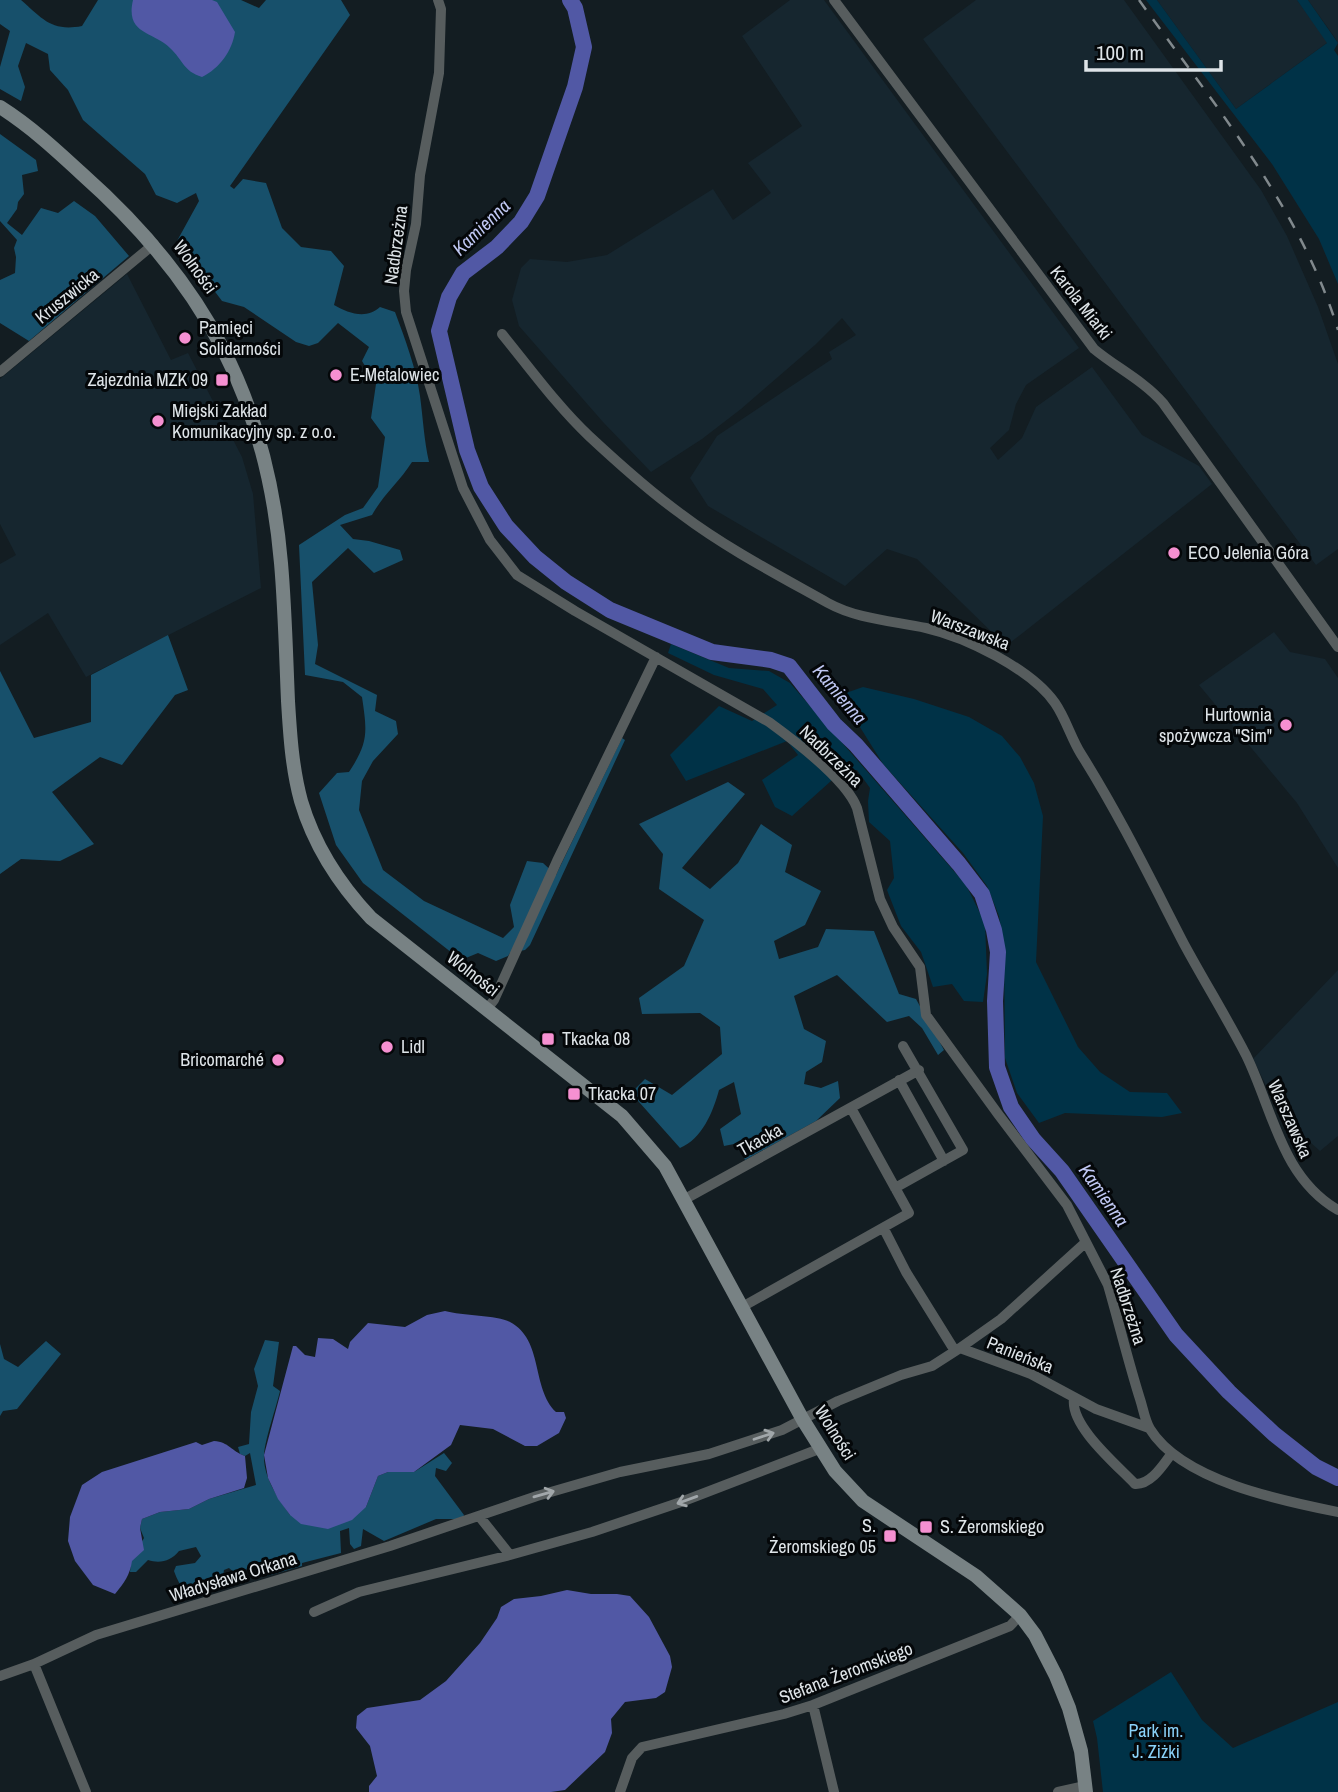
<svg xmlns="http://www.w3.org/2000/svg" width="1338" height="1792" viewBox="0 0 1338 1792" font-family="'Archivo Narrow',sans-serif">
  <rect width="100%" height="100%" fill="#131d22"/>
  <path fill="#16262f" d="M790,0H824L1079,348L1026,385L1016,404L1009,430L990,448L998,460L1022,438L1036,407L1092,367L1142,435L1199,466L1212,484L1006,646L917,559L887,549L845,586L708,506L690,478L717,436L832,359L829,352L856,335L842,318L815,345L741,409L702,439L651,472L603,422L519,326L512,300L521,268L530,259L567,262L607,255L713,189L733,220L771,193L748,163L802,126L742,36Z
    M976,0H1124L1261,190L1287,236L1318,307L1338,364V549L1316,565L923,39Z
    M1157,0H1297L1328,42L1236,109Z
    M1308,0H1338V43L1333,35Z
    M127,274L171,360L188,353L242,457L253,494L261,588L86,677L48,613L0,645V564L16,555L0,524V379Z
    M1274,632L1290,652L1325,659L1338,678V868L1297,803L1199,685Z
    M1338,970V1136L1320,1151L1281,1116L1253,1059Z"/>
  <path fill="#003247" d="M1146,0H1157L1236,109L1327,43L1297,0H1308L1338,43L1334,50L1338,56V284L1319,239L1272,164Z
    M671,644L729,668L769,671L790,683L966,885L985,923L987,974L983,1002L964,1001L952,984L933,987L921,952L901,926L887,890L894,878L890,841L869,822L868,801L870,788L857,770L841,772L792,816L775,807L762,780L798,755L787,741L686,781L670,755L719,706L752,721L777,705L763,689L714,675L668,653Z
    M863,687L914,699L969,717L1002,736L1020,757L1034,783L1043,816L1036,962L1078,1047L1100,1072L1130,1092L1167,1093L1182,1113L1162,1117L1065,1113L1039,1123L1017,1093L1005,1058L1004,947L999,916L987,886L963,853L883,764L840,695Z
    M1171,1672L1202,1720L1233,1748L1338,1702V1792H1103L1097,1738L1093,1721Z"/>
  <path fill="#17506b" d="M0,0H21C42,18 51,32 82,26L98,0H241L259,8L266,0H341L350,15L230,186L234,189L243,179L266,183L282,228L301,247L331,251L344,266L334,305C348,313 366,320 380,307L395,312C405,339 416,368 420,396C423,418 424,440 429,462H412C400,481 383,495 372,515L340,525L353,539L369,541L400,550L403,560L374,573L348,548L312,582L318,645L315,664L377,695L375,711L396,721L398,734L373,761L362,781L359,810L383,870L424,901L503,938L514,927L510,905L527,861L543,863L556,875L622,738L625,740L530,945L525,950L510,953L508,956L496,961L478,953L461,960L363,883L336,845L319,793L337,773L349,772C369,742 367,731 362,697L343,682L305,675L299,545L345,515L363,508L378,487L385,437L371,418L376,384L362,361L369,347L338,323L318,343L309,346L296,342L244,307L222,301L177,241L199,201L196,193L177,203L156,195L145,174L83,120L68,90L50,70L48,54L26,43L18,66L25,87L21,101L0,89V67L10,31L0,24Z
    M0,134L36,160L38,171L22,175L24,194L18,202L17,209L7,223L22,235L41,208L58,213L74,201L95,216L129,256L29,341L0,323V280L15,273L16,257L14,248L17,240L0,221Z
    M168,635L188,690L175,695L122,765L100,757L52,792L94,844L60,861L21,859L0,874V671L34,738L91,722V675Z
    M728,782L745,794L682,868L710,889L738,863L761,824L792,845L785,872L821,891L805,925L774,941L779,959L818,947L826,929L874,931L899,994L916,999L944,1050L938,1055L922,1028L909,1016L887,1022L837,975L794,996L804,1029L826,1041L822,1062L806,1072L804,1084L821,1088L838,1081L840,1098L816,1121L745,1160L739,1143L724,1146L720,1129L741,1114L734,1082L719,1090C713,1112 702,1139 680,1148L631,1093L645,1079L672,1095L722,1054L720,1027L700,1013L642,1014L639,998L684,966L704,920L659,889L663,854L639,824Z
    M265,1340L279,1342L273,1386L280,1391C276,1408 265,1439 264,1455C263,1477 278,1498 290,1515L366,1507L378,1476L388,1472H414L444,1453L452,1463L446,1471L436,1468L435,1476L464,1515L462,1519H436L384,1541L363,1529L361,1546L354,1549L350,1544L349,1528L340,1531L341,1553L302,1563V1566L267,1576L263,1574L261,1566L244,1570L237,1575L229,1568L224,1570L221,1588C195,1598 185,1601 174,1571L176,1566L195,1563L201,1556L196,1547L179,1551C171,1561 160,1564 148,1560L136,1572H130L131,1561L144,1538L140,1528L142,1519L160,1512L189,1509L209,1499L256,1485L250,1453L245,1456L240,1454L238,1447L249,1444L251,1412L258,1386L254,1369Z
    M46,1341L61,1354L17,1409L3,1411L0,1416V1344L4,1359L18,1367Z"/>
  <path fill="#5158a5" d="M133,0H212L217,2L235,32C232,51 220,68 202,77C183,71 183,60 170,48C153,31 125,35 133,0Z
    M445,1311C462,1316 497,1315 510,1322C544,1340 531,1388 556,1412H564L566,1418L559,1433L537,1446H525L493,1429L460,1425L451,1445L414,1472H388L378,1476L366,1507L352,1520L328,1529L301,1524L290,1515L278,1499L268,1478L264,1455L293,1346H296L305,1355L315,1357L318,1338L333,1339L348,1349L350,1342L368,1323L405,1327L427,1315Z
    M214,1441C229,1442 231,1451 245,1456L247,1478L244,1488L209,1499L189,1509L160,1512L142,1519L140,1528L144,1550L132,1561C130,1575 124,1583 115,1594L93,1585L75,1561L68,1541L70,1517L82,1485L102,1472L196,1442L202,1445Z
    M567,1590L591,1594H617L630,1596L649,1617L670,1656L672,1667L665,1692L656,1698L625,1702L611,1719L612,1733L605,1752L565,1790L551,1792H369V1786L377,1776L370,1746L356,1728L357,1716L367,1708L420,1700L446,1681L480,1643L497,1618L501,1607L514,1599L541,1596Z"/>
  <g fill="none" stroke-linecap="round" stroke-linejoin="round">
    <path stroke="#5158a5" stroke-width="16" d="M570,0L575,8L584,47L575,87L537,196L521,222L497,247L463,273L449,297L439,331L467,450L481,487L506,526L535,557L566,582L610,610L712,652L771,660L789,666L834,724L856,745L959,864L982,894L994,930L998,952L995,1001L997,1067L1011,1107L1033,1139L1062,1171L1176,1335L1229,1392L1274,1434L1316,1467L1338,1478"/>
    <path stroke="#575d5e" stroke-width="10" d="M438,0L441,9L439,73L420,175L416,224L406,270L404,291L406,312L463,488L490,540L517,575L575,611L769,722C795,741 846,779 857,808L880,899L893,927L920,967L926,1015L998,1114L1067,1205L1108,1285C1119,1323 1128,1361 1140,1399C1143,1408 1145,1421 1150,1429C1182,1481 1283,1501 1338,1512
      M834,0L1094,349C1117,368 1144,381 1163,403L1338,647
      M502,334C529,367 558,407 589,436C618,463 649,491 681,514C726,548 778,575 828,603C857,619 893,621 926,628C966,637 1031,669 1055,703C1066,719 1071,738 1081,754C1120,816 1151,880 1184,944C1204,981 1227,1018 1246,1055C1273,1110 1281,1177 1338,1210
      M0,372L154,244
      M487,1009L494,1000L557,861L656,657
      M899,1080L944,1161
      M895,1188L963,1150L903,1046
      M685,1199L919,1070
      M884,1229L906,1272L955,1351
      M742,1307L909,1213L851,1108
      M960,1348L1001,1319L1085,1243
      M1074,1399C1070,1426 1117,1465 1135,1484C1151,1485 1163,1465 1172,1453
      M479,1516L510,1555
      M314,1612L359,1592L510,1555L592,1532L681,1502L819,1449
      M34,1664L86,1792
      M0,1676L34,1664L96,1635L390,1546L537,1496L620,1472L709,1454L782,1430L838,1401L901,1375L932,1366L960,1348L1031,1374L1096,1409L1149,1428
      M813,1705L834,1792
      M620,1792L632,1758L642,1747L784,1714L813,1705L1010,1626L1020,1615
      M1058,1792L1085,1786"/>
    <path stroke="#788284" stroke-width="14" d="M0,107C30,126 56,150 82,174C205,283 267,399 281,563C285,609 286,655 288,701C290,734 292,768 301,801C314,845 339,884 371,918L622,1116L665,1166L803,1420L835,1471L863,1501L976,1576L1020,1615L1035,1635L1056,1676L1069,1708L1081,1751L1086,1792"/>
    <path stroke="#81898d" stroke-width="2.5" stroke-dasharray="12 12" stroke-linecap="butt" d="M1139,0C1212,102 1301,208 1338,330"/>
  </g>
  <defs><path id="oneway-shaft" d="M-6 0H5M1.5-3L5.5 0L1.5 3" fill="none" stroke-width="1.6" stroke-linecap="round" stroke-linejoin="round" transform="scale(1.75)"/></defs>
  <g stroke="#a1a7aa">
    <use href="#oneway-shaft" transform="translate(764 1436) rotate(-18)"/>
    <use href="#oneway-shaft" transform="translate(544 1494) rotate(-16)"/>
    <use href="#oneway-shaft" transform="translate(687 1500) rotate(160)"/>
  </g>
  <g fill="#f590d1" stroke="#040709" stroke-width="2.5">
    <circle cx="185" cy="338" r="7"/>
    <circle cx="336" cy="375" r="7"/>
    <rect x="215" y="373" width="14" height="14" rx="3.5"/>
    <circle cx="158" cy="421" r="7"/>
    <circle cx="1174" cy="553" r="7"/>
    <circle cx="1286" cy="725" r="7"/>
    <rect x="541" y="1032" width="14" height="14" rx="3.5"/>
    <circle cx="387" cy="1047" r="7"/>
    <circle cx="278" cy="1060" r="7"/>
    <rect x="567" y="1087" width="14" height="14" rx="3.5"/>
    <rect x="919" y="1520" width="14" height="14" rx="3.5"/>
    <rect x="883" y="1529" width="14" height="14" rx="3.5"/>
  </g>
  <g text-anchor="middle" stroke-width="6" stroke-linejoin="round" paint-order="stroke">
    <g font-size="18" fill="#dee4e8" stroke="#040709">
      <text transform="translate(396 245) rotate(-82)" y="6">Nadbrzeżna</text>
      <text transform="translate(195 267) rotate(54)" y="6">Wolności</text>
      <text transform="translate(67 296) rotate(-39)" y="6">Kruszwicka</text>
      <text transform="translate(1081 303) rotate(52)" y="6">Karola Miarki</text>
      <text transform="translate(970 630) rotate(21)" y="6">Warszawska</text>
      <text transform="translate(831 756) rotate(44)" y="6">Nadbrzeżna</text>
      <text transform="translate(473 974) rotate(38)" y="6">Wolności</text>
      <text transform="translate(1290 1119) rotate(66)" y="6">Warszawska</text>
      <text transform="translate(760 1140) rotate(-29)" y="6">Tkacka</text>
      <text transform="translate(1128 1306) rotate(72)" y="6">Nadbrzeżna</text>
      <text transform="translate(1020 1355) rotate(22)" y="6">Panieńska</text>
      <text transform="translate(835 1433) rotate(58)" y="6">Wolności</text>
      <text transform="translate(233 1577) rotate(-17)" y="6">Władysława Orkana</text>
      <text transform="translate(846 1673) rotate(-21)" y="6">Stefana Żeromskiego</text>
    </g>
    <g font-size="18" fill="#dee4e8" stroke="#040709" text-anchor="start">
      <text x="199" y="334">Pamięci<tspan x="199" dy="21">Solidarności</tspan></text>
      <text x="350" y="381">E-Metalowiec</text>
      <text x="208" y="386" text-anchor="end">Zajezdnia MZK 09</text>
      <text x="172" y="417">Miejski Zakład<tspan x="172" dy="21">Komunikacyjny sp. z o.o.</tspan></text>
      <text x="1188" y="559">ECO Jelenia Góra</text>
      <text x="1272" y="721" text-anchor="end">Hurtownia<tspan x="1272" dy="21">spożywcza "Sim"</tspan></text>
      <text x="562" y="1045">Tkacka 08</text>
      <text x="401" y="1053">Lidl</text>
      <text x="264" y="1066" text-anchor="end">Bricomarché</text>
      <text x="588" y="1100">Tkacka 07</text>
      <text x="876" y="1532" text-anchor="end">S.<tspan x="876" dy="21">Żeromskiego 05</tspan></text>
      <text x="940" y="1533">S. Żeromskiego</text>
    </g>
    <g font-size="18" fill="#8ad2f9" stroke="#040709">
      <text x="1156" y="1737">Park im.<tspan x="1156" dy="21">J. Ziżki</tspan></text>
    </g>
    <g font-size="19" font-style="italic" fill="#c0c8f3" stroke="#040709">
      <text transform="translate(481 227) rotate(-44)" y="7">Kamienna</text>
      <text transform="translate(840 694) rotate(50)" y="7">Kamienna</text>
      <text transform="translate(1104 1195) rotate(55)" y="7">Kamienna</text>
    </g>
  </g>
  <path d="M1086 60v10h135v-10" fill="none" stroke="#dee4e8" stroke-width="3.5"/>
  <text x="1096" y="60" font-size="21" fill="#dee4e8" stroke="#040709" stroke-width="5" paint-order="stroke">100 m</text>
</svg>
